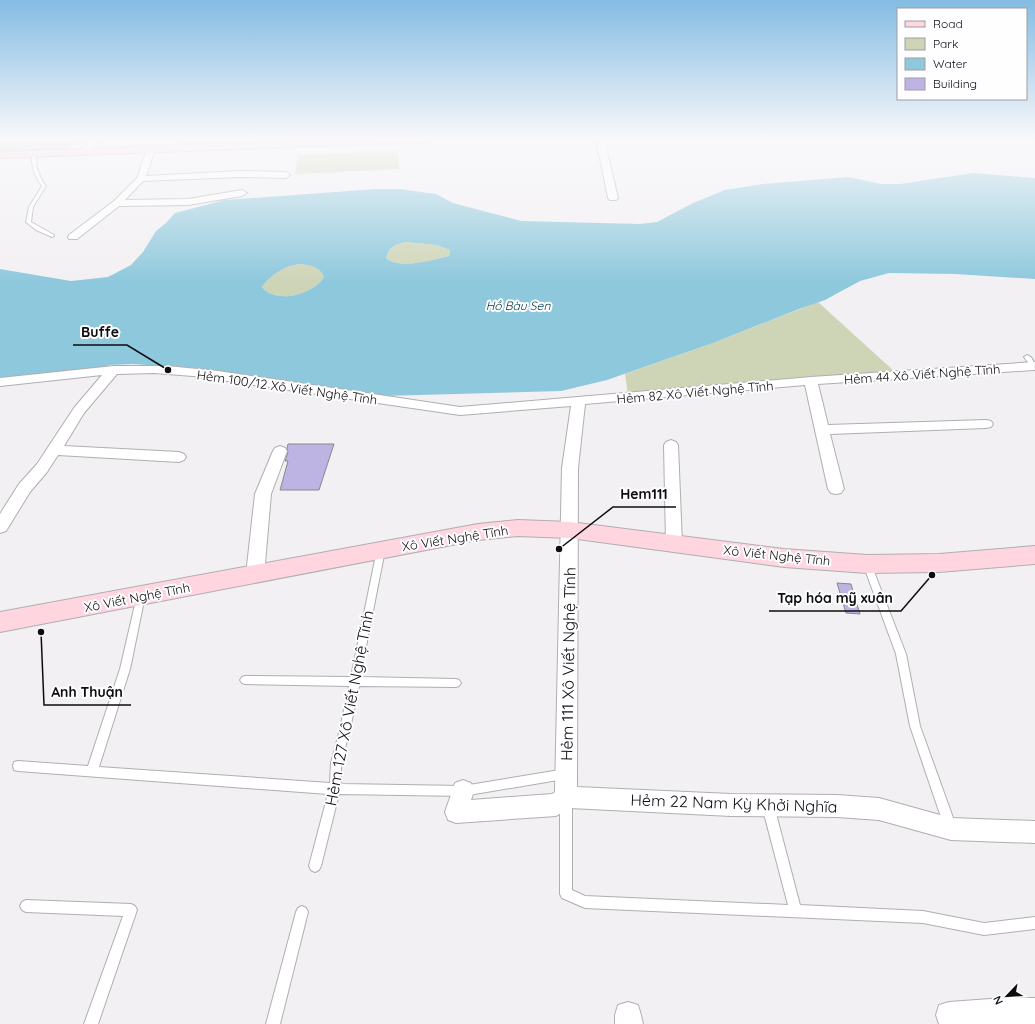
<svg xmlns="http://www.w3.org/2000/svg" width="1035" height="1024" viewBox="0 0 1035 1024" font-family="Quicksand,sans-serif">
  <rect width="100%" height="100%" fill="#f2f0f3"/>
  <path fill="#ced4b6" d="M0,139H77L79,142L66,149L0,152Z
    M398,151L399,169L295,174L298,155Z
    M406,242L437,245L450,250L449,256C432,260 401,270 386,258C389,247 395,244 406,242Z
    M301,264C313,266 319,265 324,277C314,294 276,305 262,287C270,275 286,265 301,264Z
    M818,302L895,372L628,395L625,374L713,343Z"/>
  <path fill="#8ec8dc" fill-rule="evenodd" d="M973,173L1035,178V279L955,274L889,273L860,281L825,300L799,309L713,343L607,380L561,391L382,396L349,392L256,376L193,368L133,364L110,365L86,372L0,378V269L71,281L108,277L131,265L143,252L156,231L166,223L175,213L225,200L376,189H399L436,194L453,203L521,221L640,224L657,222L693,203L725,190L763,184L849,177L881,184H900ZM406,242L437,245L450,250L449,256C432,260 400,270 386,258C389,247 395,244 406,242ZM301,264C312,266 319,266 324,277C314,294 276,305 262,287C270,275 286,265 301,264Z"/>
  <path fill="#beb4e3" stroke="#89898c" d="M288,444H334L319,490H280L288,461H285L288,452L287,448Z
    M837,583L851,584L860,614L846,613Z"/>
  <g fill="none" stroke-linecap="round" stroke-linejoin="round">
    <g stroke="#b0aeb1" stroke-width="2">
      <path id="lane" d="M34,153L36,154C35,166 39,177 46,186L33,207L31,222L54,235V236L52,237L36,230L26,222L29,207L42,186C35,177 31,166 32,154Z
        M1027,355C1033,357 1035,364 1035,370L1033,369L1024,357Z
        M381,547L384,548L385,550L360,677L456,679L459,680L461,683L459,686L456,687L359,686L350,729L341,763V784L463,786L566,769L570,770L571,774L570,778L463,796L339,794L321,866L319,870L315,872L311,870L309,866L328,794L18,771L14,770L13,766L14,762L18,761L88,766L120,669L137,596L138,594L141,592L144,594L145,596L130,669L99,767L330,783L331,763L340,729L349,686L245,684L242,683L240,680L242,677L245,676L351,677L377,550L378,548Z
        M867,561L870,562L871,564L906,654L920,726L956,826L954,830L950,832L946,830L944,826L910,726L896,654L863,564L864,562Z
        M566,795L570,796L572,800V890L585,896L788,905L762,806L764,802L768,800L772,802L774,806L800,905L923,911L984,923L1035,917V929L984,935L923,923L585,908L562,898L560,894V800L562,796Z
        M26,900L131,904L135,906L137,910L98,1024H84L123,916L26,912L22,910L20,906L22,902Z
        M302,906L306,908L308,912L280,1024H266L296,912L298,908Z"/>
    </g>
    <g stroke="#b0aeb1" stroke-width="2">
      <path id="street" d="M90,139H98L90,153H84L83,151Z
        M596,139H604L618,198L616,200H610L608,198Z
        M148,147H151L155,149L146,176L239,171L286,172L290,175L286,178L239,177L143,181L125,200L188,199L242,190L247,193L242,196L188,205L119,206L77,239H69L68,237L69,235L114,201L137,178Z
        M1035,362L1034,370L818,384L828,425L986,420L991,421L993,424L991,427L986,428L830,434L844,489L841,493L836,494L831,493L828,489L805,385L585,404L578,468L577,787L731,794L837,795L879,798L951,818L1035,821V843L951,840L879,820L837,817L731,816L570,808L556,816L456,823L448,820L445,812L455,783L463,780L471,783L474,791L471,800L552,794L555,792L562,468L571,406L460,415L193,376L154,373L117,374L84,413L64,446L179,452L184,454L186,457L184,460L179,462L58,455L47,472L30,492L6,531L0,533V514L19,484L37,464L74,408L102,375L0,386V378L114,366H167L218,371L460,407L811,377Z
        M671,440L676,442L678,445L682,544L680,548L674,550L668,548L666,544L664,445L666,442Z
        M280,446L285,448L287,451L271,494L264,575L261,580L255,582L249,580L246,575L255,494L273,451L275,448Z
        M1004,998H1035V1024H939L936,1015L939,1005L949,1002Z
        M628,1002L638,1005L641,1015L643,1024H615V1015L618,1005Z"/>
    </g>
    <g stroke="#b0aeb1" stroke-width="2">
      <path id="secondary" d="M333,139H433L428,142L0,158V152Z
        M518,520L570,522L784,549L867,555L939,554L1035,546V564L939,572L867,573L784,567L570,538L518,536L478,540L0,632V612L478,524Z"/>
    </g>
    <use href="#lane" fill="#fff" fill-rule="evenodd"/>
    <use href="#street" fill="#fff" fill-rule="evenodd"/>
    <use href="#secondary" fill="#ffd5e0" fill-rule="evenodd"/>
  </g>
  <linearGradient id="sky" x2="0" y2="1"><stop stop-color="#84bce3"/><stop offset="0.49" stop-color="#f9f8fa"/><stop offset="1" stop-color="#f9f8fa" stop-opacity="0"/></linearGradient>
  <rect width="1035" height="283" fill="url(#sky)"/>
  <g text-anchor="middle" stroke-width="4" stroke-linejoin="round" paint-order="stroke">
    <g font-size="12" font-style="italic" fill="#013746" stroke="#fefdff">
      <text x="518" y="310">Hồ Bàu Sen</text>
    </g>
    <g font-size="13" fill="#0e0d0e" stroke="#fefdff">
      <text transform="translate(922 374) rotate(-4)" y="5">Hẻm 44 Xô Viết Nghệ Tĩnh</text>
      <text transform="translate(287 387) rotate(8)" y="5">Hẻm 100/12 Xô Viết Nghệ Tĩnh</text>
      <text transform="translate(695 392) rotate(-5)" y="5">Hẻm 82 Xô Viết Nghệ Tĩnh</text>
      <text transform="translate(455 538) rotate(-9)" y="5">Xô Viết Nghệ Tĩnh</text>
      <text transform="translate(777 555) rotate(6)" y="5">Xô Viết Nghệ Tĩnh</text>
      <text transform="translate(137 597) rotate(-11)" y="5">Xô Viết Nghệ Tĩnh</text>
    </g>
    <g font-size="16" fill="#0e0d0e" stroke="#fefdff">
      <text transform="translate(568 664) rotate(-89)" y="6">Hẻm 111 Xô Viết Nghệ Tĩnh</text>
      <text transform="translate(349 708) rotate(-79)" y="6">Hẻm 127 Xô Viết Nghệ Tĩnh</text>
      <text transform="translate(734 803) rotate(2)" y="6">Hẻm 22 Nam Kỳ Khởi Nghĩa</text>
    </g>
  </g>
  <path fill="none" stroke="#0e0d0e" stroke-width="1.5" d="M168 370L127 345H73M559 549L613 507H676M932 575L901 611H769M41 632L44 705H131"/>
  <g fill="#0e0d0e" stroke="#fefdff" stroke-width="1.5">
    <circle cx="168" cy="370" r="4"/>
    <circle cx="559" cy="549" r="4"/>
    <circle cx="932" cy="575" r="4"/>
    <circle cx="41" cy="632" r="4"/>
  </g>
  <g font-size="14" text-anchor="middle" font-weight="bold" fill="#0e0d0e" stroke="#fefdff" stroke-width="4" stroke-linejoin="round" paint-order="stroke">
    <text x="100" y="337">Buffe</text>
    <text x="644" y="499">Hem111</text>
    <text x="835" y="603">Tạp hóa mỹ xuân</text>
    <text x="87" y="697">Anh Thuận</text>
  </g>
  <rect x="897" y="8" width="130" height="92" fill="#fefdff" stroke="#9e9d9f"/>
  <rect x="905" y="21" width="20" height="6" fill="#ffd5e0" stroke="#9e9d9f"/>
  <text x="933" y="28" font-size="12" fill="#0e0d0e">Road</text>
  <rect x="905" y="38" width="20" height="12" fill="#ced4b6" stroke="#9e9d9f"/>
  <text x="933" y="48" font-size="12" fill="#0e0d0e">Park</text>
  <rect x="905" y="58" width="20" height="12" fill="#8ec8dc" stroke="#9e9d9f"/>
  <text x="933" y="68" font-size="12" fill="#0e0d0e">Water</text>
  <rect x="905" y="78" width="20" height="12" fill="#beb4e3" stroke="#9e9d9f"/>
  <text x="933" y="88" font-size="12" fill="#0e0d0e">Building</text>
  <g transform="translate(1007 996) rotate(245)" stroke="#fefdff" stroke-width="3" paint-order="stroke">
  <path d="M0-3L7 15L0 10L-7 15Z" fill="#0e0d0e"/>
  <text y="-6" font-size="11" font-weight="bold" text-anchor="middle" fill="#0e0d0e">N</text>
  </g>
</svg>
